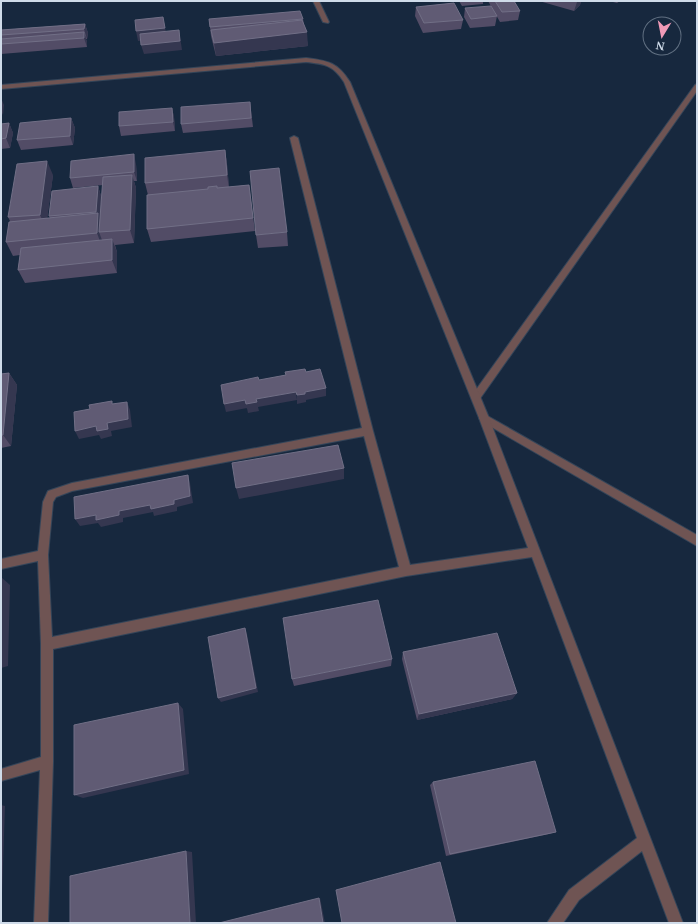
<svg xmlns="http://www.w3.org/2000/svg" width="698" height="924" viewBox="0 0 698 924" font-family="'Noto Serif',serif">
  <rect width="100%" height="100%" fill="#17283e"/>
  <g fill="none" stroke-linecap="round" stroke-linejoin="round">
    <g stroke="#344559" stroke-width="2">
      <path id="lane" d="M313,1H319L329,22L328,23L323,22Z
        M697,84V91L479,400H473L471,397L473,394L695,85Z
        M484,414L697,535V546L481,421L479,418L481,415Z"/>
    </g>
    <g stroke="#344559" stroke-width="2">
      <path id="street" d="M306,58C329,61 337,62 350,82L489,418L683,923H669L642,851L579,900L563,923H547L569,890L637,838L532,557L406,576L53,649V762L48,923H34L40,770L1,781V769L41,757V644L38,561L1,569V559L38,551L43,502L48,491L72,483L362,428L290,138L294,136L298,138L373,431L410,565L528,548L479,418L344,82C333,65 325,64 306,62L1,89V85ZM364,436L399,567L52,637L48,555L53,502L56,497L72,491Z"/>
    </g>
    <use href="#lane" fill="#6f5453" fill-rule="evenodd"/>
    <use href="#street" fill="#6f5453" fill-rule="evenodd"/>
  </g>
  <path fill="#524c66" d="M459,1H483V4L462,6Z
    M488,1H514L520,11L518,20L500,22Z
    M539,1H581L580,5L574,11Z
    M609,1H620L617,3Z
    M416,7L463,20L461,29L423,33L415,16Z
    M465,8L497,16L495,26L470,28L464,17Z
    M209,19H303L308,46L216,56L211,36Z
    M85,24L88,33L87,39H86L87,42V47L1,54V30Z
    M250,102L253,127L183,133L181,124Z
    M172,108L174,117L175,131L121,136L119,126Z
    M71,118L75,128L73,145L21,150L17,140Z
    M9,123L13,133L10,148L1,149V124Z
    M225,150L227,164L229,187L249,185L255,231L151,242L147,229L148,195L145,183Z
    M136,164L137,181H134L136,188L134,243L115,245L117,252V273L25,283L18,270L20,255L13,256L6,242L10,221L8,217L53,175L47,218H50L49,216L98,186L101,196L100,219L103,185L73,188L70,178Z
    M287,232L288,246L258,248L256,235Z
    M9,373L17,385L11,446L1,448V374Z
    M403,652L517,693L512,699L417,720L402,659Z
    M392,659L391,666L294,686L292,679Z
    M433,782L556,832L549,834L446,856L430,785Z"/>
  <path fill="#353750" d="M578,1H581L580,5L574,11L577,2Z
    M163,17L167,38L138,41L136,31Z
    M85,24L88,33L87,39L84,29Z
    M179,30L182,50L144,54L141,45Z
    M84,32L87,42V47L84,38Z
    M307,32L308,46L216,56L214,43Z
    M1,98L4,105L3,115L1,111Z
    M172,108L174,117L175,131L173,122Z
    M71,118L75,128L73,145L70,136Z
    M9,123L13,133L10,148L6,138Z
    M225,150L227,164L229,189L227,175Z
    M134,154L136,164L137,181L134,172Z
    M47,161L53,175L46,228L40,215Z
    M132,175L136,188L134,243L130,230Z
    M98,186L101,196L100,218L103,226L99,232L102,240V247L97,233L98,215L96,212Z
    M112,239L117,252V273L112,260Z
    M9,373L17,385L11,446L3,435Z
    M326,388V396L306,400V402L297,404V395L305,392Z
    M296,392L297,400L258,407L259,411L248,413L246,404L256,399Z
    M245,400L247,408L226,412L224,404Z
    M127,402L130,410L132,427L111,431L112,436L101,439L99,435L79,439L75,431L107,423Z
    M344,468V479L239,499L236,488Z
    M188,475L190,483L193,503L177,507V511L154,516L153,512L123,518V522L101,527L98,523L80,526L75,519L119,511L174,500Z
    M1,577L10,585L8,666L1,668Z
    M245,628L247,634L258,692L221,702L218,698Z
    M517,693L512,699L417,720L419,714Z
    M178,703L183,709L189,774L83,798L74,795Z
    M1,805L5,806L1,923Z
    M186,851L192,852L196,923H190Z
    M319,898H320L325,923H323Z"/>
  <path fill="#605b74" stroke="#716f86" d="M495,1H514L520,11L502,12Z
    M454,3L463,20L424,23L416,7Z
    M491,6L497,16L471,19L465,8Z
    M300,11L303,19L210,27L209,19Z
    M163,17L165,28L136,31L135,20Z
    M302,20L307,32L214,43L211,30Z
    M85,24L84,29L1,35V30Z
    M179,30L180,41L141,45L140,34Z
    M84,32V38L1,44V39Z
    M250,102L251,118L181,124V107Z
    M172,108L173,122L119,126V112Z
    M71,118L70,136L17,140L20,123Z
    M9,123L6,138L1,139V124Z
    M225,150L227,175L145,183V158Z
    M134,154V172L70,178L71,161Z
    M47,161L40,215L8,217L17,164Z
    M279,168L287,232L256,235L250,171Z
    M132,175L130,230L99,232L103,177Z
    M249,185L253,218L147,229V195L208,189V187L217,186V188Z
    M98,186L96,212L49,216L52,191Z
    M98,213L97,233L6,242L9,222Z
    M112,239V260L18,270L21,248Z
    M305,369L306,372L320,369L326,388L305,392V394L297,395L296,392L256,399L257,402L246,404L245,400L224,404L221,385L258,377L259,380L286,375L285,372Z
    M9,373L3,435H1V374Z
    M112,401V404L127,402L128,419L107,423L108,429L97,431L96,426L75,431L74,412L90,409L89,405Z
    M338,445L344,468L236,488L232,463Z
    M188,475L190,496L174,500V504L151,509L150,505L119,511V515L96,520V515L75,519L74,497Z
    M378,600L392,659L292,679L283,618Z
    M245,628L256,688L218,698L208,637Z
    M497,633L517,693L419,714L403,652Z
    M178,703L184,770L74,795V725Z
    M535,761L556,832L450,854L433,782Z
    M186,851L190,923H70V876Z
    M440,862L456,923H342L336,890Z
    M319,898L323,923H219Z"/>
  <rect width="698" height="924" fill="none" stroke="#cfdbe9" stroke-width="4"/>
  <g transform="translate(662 36) rotate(190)"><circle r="19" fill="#17283e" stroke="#617082"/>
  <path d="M0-3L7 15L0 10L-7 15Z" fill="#f09ab7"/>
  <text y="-6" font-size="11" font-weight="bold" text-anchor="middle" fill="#cfdbe9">N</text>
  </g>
</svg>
